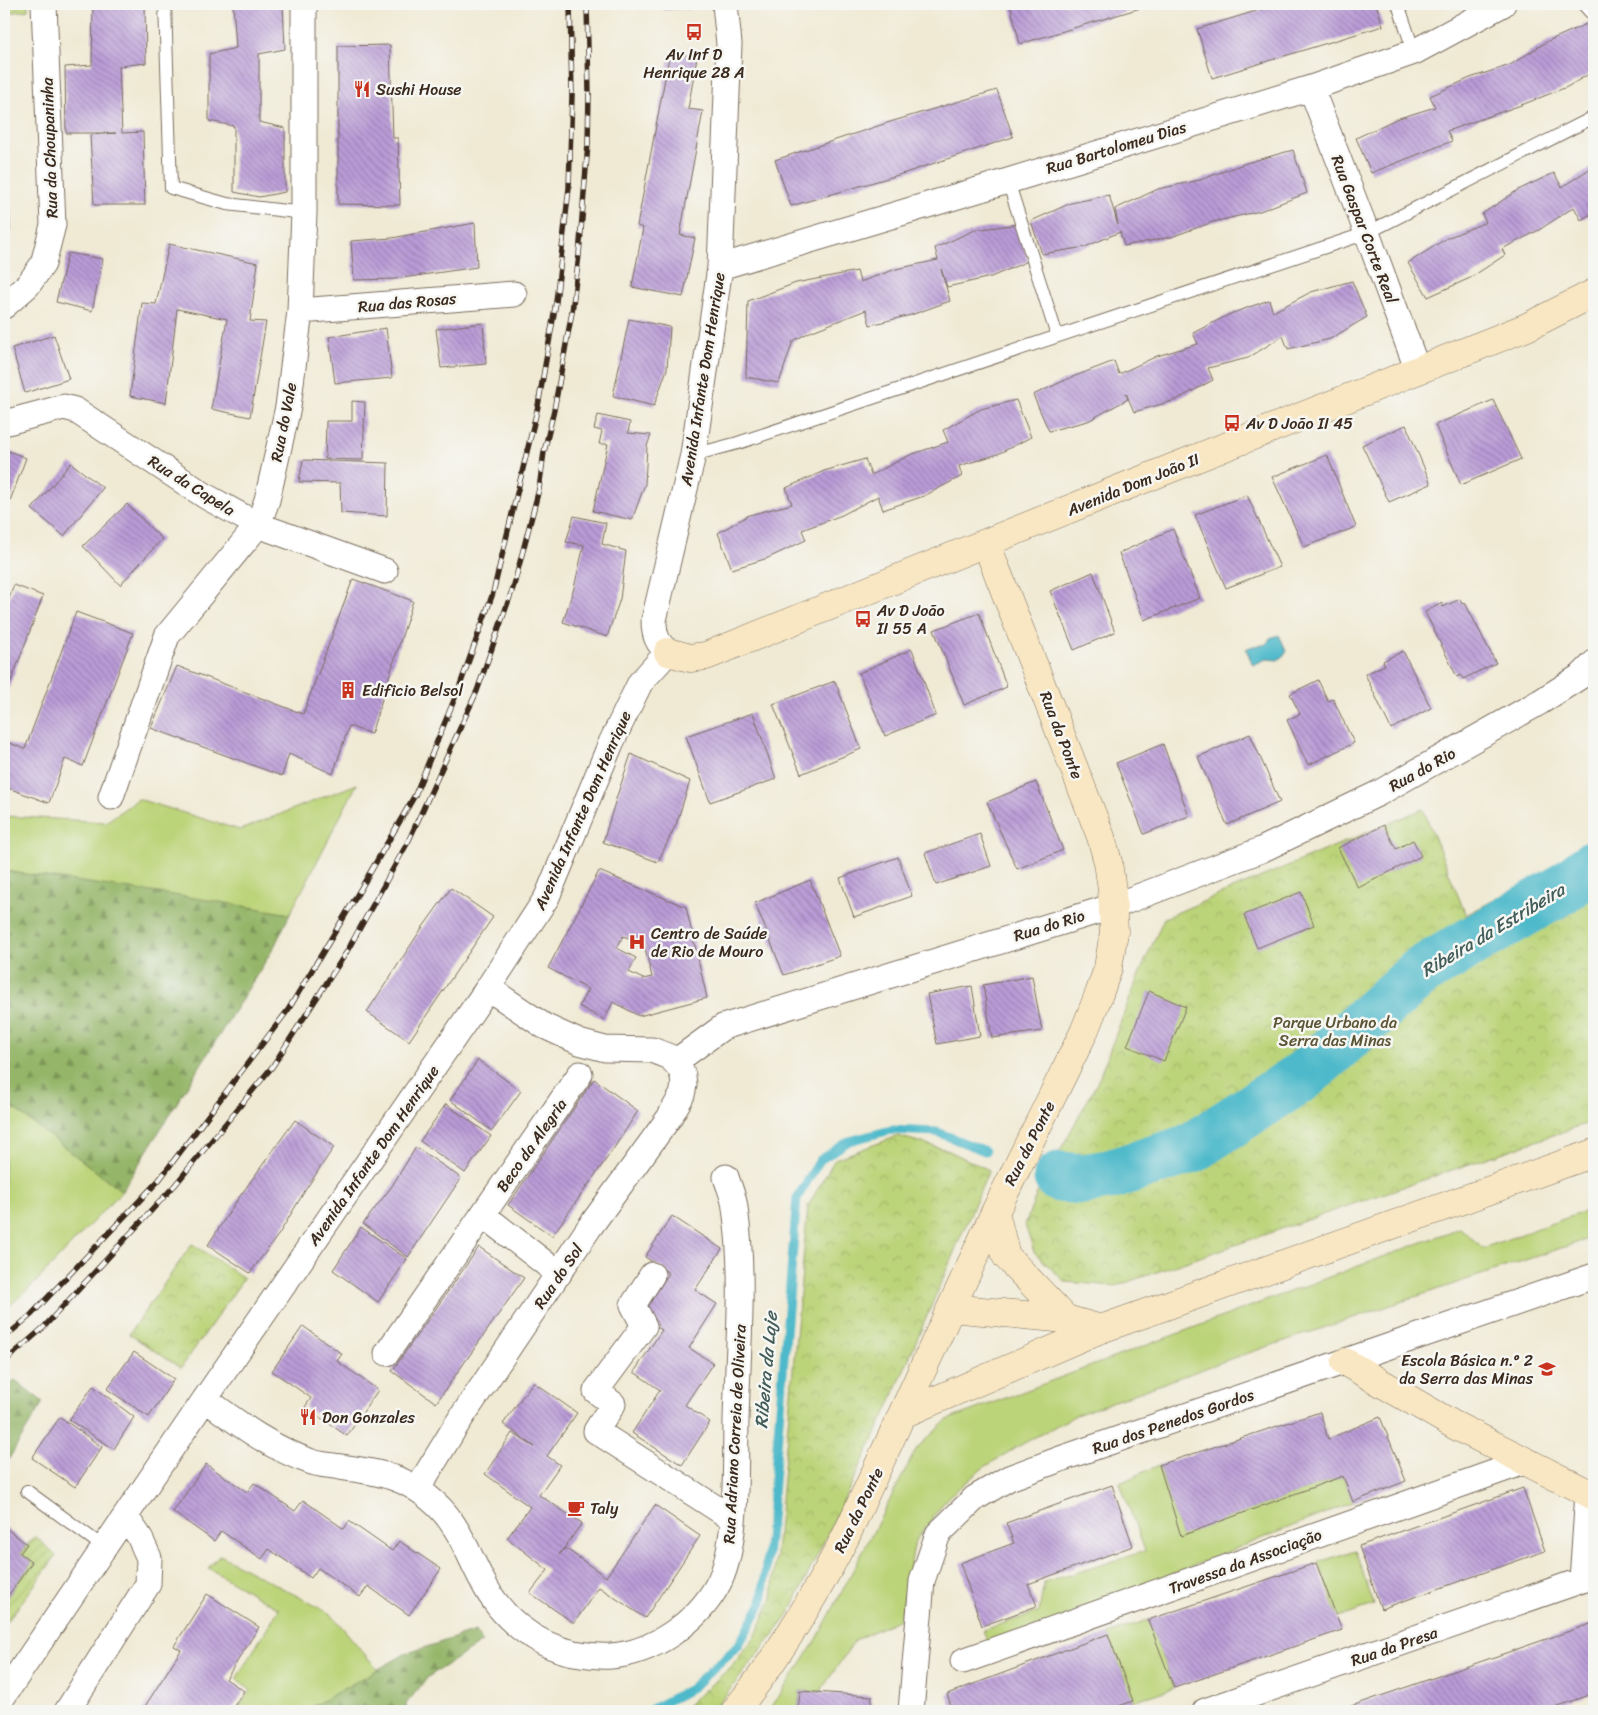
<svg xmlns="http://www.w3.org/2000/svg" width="1598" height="1715" viewBox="0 0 1598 1715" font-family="Sriracha,sans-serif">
  <defs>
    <pattern id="forest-firs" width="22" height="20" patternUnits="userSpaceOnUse" patternTransform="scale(1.25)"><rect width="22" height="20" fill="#95b669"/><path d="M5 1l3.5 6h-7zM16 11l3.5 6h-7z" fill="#7b9456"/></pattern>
    <pattern id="park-crowns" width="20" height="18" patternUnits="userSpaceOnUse" patternTransform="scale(1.25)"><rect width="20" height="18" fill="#bcd479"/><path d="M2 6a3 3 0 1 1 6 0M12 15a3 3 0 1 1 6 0" fill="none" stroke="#a2b668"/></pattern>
    <pattern id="garden-furrows" width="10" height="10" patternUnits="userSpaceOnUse" patternTransform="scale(1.25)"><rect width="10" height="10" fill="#bcd479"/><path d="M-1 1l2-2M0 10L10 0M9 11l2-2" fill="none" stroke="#a2b668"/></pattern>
    <pattern id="building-back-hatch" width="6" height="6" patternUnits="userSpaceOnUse" patternTransform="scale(1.25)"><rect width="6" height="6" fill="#b99bd7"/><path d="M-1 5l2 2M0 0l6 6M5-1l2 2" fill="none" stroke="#987fae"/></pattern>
  </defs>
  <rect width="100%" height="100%" fill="#f6f6f2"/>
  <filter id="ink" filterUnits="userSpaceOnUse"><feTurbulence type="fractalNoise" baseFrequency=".02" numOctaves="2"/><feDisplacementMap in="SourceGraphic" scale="10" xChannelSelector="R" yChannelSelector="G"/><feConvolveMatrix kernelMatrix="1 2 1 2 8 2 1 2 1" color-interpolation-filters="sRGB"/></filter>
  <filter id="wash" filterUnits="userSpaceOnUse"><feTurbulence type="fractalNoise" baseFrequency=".0096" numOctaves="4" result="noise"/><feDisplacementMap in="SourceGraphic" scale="20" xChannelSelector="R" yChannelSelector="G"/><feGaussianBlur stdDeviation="1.12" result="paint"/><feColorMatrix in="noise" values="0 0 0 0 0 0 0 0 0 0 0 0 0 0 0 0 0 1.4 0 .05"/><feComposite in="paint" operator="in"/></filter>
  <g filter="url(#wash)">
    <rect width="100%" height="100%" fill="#f0ead4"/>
    <path fill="#bcd479" stroke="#7c7f4c" d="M357,784L290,914L4,871V816L106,822L138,799L240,830Z
      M4,1101L122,1191L33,1285L4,1311Z
      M1594,1208V1237L1222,1362L1076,1415L1017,1447L983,1468L948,1497L915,1541L900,1619L855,1640L820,1692L800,1691L798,1711H769L817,1639L917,1448L947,1420L1460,1228L1483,1248Z
      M1159,1465L1181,1535L1343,1476L1353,1502L989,1647L983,1630L1039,1612L1044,1583L1145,1551L1120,1483Z
      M1355,1550L1374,1605L1338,1617L1319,1562Z
      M220,1555L331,1614L378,1670L307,1710V1711H237L251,1689L236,1679L279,1609L208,1568Z
      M1148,1620L1174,1688L1133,1701L1108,1634Z"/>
    <path fill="url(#forest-firs)" stroke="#687044" d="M4,871L208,900L290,914L273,949L122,1191L4,1101Z
      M15,1380L43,1402L4,1467V1390Z
      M475,1631L482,1642L428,1677L406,1704L407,1711H307L306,1710L405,1654Z"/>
    <path fill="url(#park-crowns)" stroke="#7c7f4c" d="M1423,809L1466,915L1594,846V1121L1116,1286L1065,1282L1034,1252L1025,1225L1037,1193L1097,1083L1138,977L1164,918Z
      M898,1136L947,1150L989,1170L884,1417L787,1618L713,1711H681L732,1666L756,1635L772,1598L808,1206L835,1159Z
      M192,1244L244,1278L181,1368L129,1334Z"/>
    <path fill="url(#garden-furrows)" stroke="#7c7f4c" d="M4,4H28V10L4,14Z
      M35,1536L56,1556L4,1626V1598L6,1599L32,1562L20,1553Z"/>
    <path fill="#4eb9ca" stroke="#447274" d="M1279,635L1287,652L1278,660L1266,659L1253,665L1246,649C1249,648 1251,646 1254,646C1261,644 1266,648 1270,638Z"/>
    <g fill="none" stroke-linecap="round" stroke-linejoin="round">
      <path stroke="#4eb9ca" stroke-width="9" d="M648,1711L690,1689L738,1646L762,1603L771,1520L797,1198L820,1160L849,1141L891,1130L937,1132L985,1151"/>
      <path stroke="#4eb9ca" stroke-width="51" d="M1059,1177L1083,1179L1109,1175L1190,1149L1303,1076L1422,971L1563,889L1594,865"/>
    </g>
    <g id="blocks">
      <path fill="url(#building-back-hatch)" fill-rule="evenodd" d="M93,4H145L146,63L119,66L122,133L143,132L145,205H94L90,135L116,133H66L65,67L92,65Z
        M233,4H283L285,49L259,54V122L285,128V192L259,197L234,192V126L209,121V54L236,48Z
        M664,4H698V7L664,10Z
        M767,4H789L770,11Z
        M1010,4H1154L1020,44Z
        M1279,4H1376L1383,26L1212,78L1197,29Z
        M1591,22L1594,25V71L1567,87L1524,104L1447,131L1452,141L1371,173L1356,138L1396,119L1435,107L1430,96L1470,78L1510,65L1548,41Z
        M4,31H6L10,231H4Z
        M390,45L393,138H398L400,205L338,204V46Z
        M670,52L697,57L688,109L703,111L680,235L695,238L683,297L632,287L643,228L637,226Z
        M997,90L1013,137L905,173L791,206L775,160L890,122Z
        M1293,150L1307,193L1260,211L1213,222L1171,237L1124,246L1120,232L1085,247L1042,254L1031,221L1071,203L1109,195L1118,225L1115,209L1158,189L1200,180L1246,163Z
        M1594,166V212L1581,220L1574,207L1539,230L1502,249L1505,255L1470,278L1428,297L1408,263L1447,238L1486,222L1482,214L1518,190L1554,173L1562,187Z
        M475,223L477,267L395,279L354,280L351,241L392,238Z
        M1018,224L1028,261L991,277L947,287L941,269L950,301L911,315L870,325L866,310L810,332L793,341L779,383L746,377L748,301L796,283L857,271L860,282L896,269L938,260L935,248L975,230Z
        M169,244L258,263L250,321L266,322L250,417L211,409L227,319L177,309L166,403L130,396L142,303L156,304Z
        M68,253L103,259L92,311L56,302Z
        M1352,281L1367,317L1330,339L1288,349L1283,336L1248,358L1208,368L1213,380L1176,400L1134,412L1126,393L1128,399L1088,421L1049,431L1033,395L1070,378L1114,361L1119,374L1157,356L1198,344L1193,333L1230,314L1269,300L1273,312L1311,292Z
        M629,319L670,327L667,369L654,406L613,396Z
        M483,323L486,364L441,368L436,329Z
        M386,328L392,378L335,383L329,337Z
        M54,335L69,379L25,393L12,348Z
        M1016,400L1031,437L998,454L959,466L962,476L924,496L883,510L878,496L842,515L802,530L806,540L768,558L732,569L718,533L749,515L792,504L786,488L824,471L865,459L871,475L910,455L948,442L943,430L981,409Z
        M1493,400L1521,459L1461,485L1435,425Z
        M352,401L365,402L363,460L325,459L326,421H352Z
        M598,415L630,422L628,433L651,435L647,446L645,484L632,520L593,511L608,444H599L602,431L594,429Z
        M1406,425L1431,484L1389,502L1362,445Z
        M4,449L26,458L4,517Z
        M1327,455L1356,527L1304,547L1272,477Z
        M303,460L388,463L387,516L341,513L340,483L299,482Z
        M71,463L103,488L64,536L32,509Z
        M1247,495L1280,567L1226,588L1195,515Z
        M127,504L162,539L120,585L83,546Z
        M574,516L606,523L602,544L626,551L620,599L607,637L563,622L574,588L584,545L566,542Z
        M1173,529L1200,598L1144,620L1119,553Z
        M1093,572L1115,632L1074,650L1050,591Z
        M353,579L413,601L371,734L349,726L333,774L289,754L282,776L151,728L177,666L303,714Z
        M14,585L43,596L6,695L4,694V612Z
        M1460,599L1462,604L1465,603L1496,663L1463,679L1461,675L1457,677L1425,612L1442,603L1443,607Z
        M76,612L133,633L83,766L65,759L49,803L8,788L4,799V741L25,749Z
        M979,613L1007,687L964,705L934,630Z
        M912,649L936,715L885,736L859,673Z
        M1403,651L1431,708L1391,729L1365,674L1385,665L1383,661Z
        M1318,680L1328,701L1333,699L1354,743L1308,765L1287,720L1300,714L1290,694Z
        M835,681L861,749L801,774L773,704Z
        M753,713L776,779L710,802L686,736Z
        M1250,734L1280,802L1227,825L1198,757Z
        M1163,744L1189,816L1144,834L1116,763Z
        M631,754L690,781L677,822L658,862L603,842L616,799Z
        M1036,782L1063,850L1017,869L987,802Z
        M1384,825L1396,849L1413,840L1421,856L1358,888L1338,848Z
        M980,834L991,866L936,885L925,853Z
        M898,857L912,896L854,917L840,878Z
        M599,871L686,907L707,998L639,1016L613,1002L604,1020L579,1006L588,989L548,968ZM623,936L644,944L652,977L643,979L629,972L636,958L617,948Z
        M810,880L840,956L784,975L755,903Z
        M451,888L493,917L409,1041L367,1012L420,931Z
        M1301,892L1314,925L1257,948L1244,915Z
        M1032,976L1042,1031L992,1038L983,985Z
        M972,986L980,1036L937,1044L927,994Z
        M1149,991L1186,1007L1164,1061L1127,1046Z
        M478,1060L521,1091L492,1131L450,1100Z
        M594,1079L638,1111L612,1151L552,1236L508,1205Z
        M446,1104L491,1136L465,1173L420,1141Z
        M295,1120L334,1147L306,1189L279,1234L250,1273L208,1245L235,1203Z
        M416,1147L461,1178L408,1257L363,1224L392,1186Z
        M672,1216L722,1249L695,1290L717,1304L689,1348L713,1363L685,1405L710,1422L682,1465L632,1433L660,1390L634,1372L662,1330L641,1317L669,1273L645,1257Z
        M361,1227L407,1259L378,1302L333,1270Z
        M479,1247L524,1278L436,1403L392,1371Z
        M303,1326L342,1354L337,1361L378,1390L347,1436L305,1407L311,1398L272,1371Z
        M134,1352L174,1379L149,1417L107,1389Z
        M533,1382L577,1413L547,1456L560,1465L539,1495L582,1523L559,1555L565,1548L606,1577L655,1505L700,1536L645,1618L599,1587L574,1623L530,1593L548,1570L507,1538L530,1507L485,1474L512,1433L535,1447L503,1424Z
        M93,1386L134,1417L114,1449L69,1420Z
        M1320,1412L1328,1439L1380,1417L1406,1481L1353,1502L1343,1476L1181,1536L1159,1465Z
        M60,1417L102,1447L75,1487L32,1458Z
        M206,1464L247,1492L254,1483L295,1511L303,1500L344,1529L349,1521L392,1551L399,1541L441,1569L409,1615L368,1586L360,1597L318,1568L311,1578L269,1549L262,1559L221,1531L214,1541L173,1512Z
        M1112,1485L1133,1546L1028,1584L1037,1606L982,1626L960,1563L1014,1543L1006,1523Z
        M1523,1488L1545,1551L1381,1609L1359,1546Z
        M4,1527L27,1544L20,1553L32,1562L6,1599L4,1598Z
        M1316,1563L1342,1630L1174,1688L1148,1620Z
        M207,1594L259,1627L226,1679L244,1691L231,1711H142L181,1650L174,1646Z
        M1593,1623L1594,1693L1550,1709L1543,1711H1337Z
        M1108,1634L1133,1701L1105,1711H953L947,1694Z
        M800,1691L872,1696L871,1711H798Z"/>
    </g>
  </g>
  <g filter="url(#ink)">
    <use href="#blocks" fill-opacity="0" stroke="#7a6d5e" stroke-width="1"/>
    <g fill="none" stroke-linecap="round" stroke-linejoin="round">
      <g stroke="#7a6d5e" stroke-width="14">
        <path id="lane" d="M165,4L171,188L227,204L304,213
          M1398,4L1414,52
          M1583,4L1594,16
          M1008,181L1057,336
          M693,455L738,443L1367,233L1594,117
          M27,1491L105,1548"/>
      </g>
      <g stroke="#7a6d5e" stroke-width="27">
        <path id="street" d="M1311,88L1367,233L1418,371
          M720,267L1008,181L1311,88L1414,52L1503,4
          M4,306L28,285L43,264L53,225L44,4
          M300,311L514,294
          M4,423L64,407L75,410L207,497L258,525L385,571
          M111,797L167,636L258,525L267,500L288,407L300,311L304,213V4
          M675,1062L723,1027L1114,906L1261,850L1379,793L1540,702L1581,676L1594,663
          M483,1215L559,1274
          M652,1275L633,1305L644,1326L596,1391L613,1404L596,1431L733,1519
          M387,1353L580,1074
          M205,1399C238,1423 269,1447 309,1461C318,1465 330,1465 340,1467C378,1472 407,1476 436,1504C459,1525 468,1554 482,1580C500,1617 534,1645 574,1653C586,1655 599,1657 611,1656C653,1653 697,1622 717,1586C739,1548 735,1463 736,1419C738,1349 745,1277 735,1208C734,1197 729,1187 726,1177
          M418,1488L457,1424L589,1228L669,1118L682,1095L684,1085L683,1076L680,1068L670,1057L652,1050L605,1049L579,1042L544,1026L488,988
          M1582,1580L1588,1493
          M963,1661L1527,1461
          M4,1695L205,1399L488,988L547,897L611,743L640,683L668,652C657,643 654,635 654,620L693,455L720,267L729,44L725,4
          M67,1711L148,1584L149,1558L139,1536L126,1517
          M911,1711L922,1581L938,1534L975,1498L1009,1478L1063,1458L1594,1276
          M1205,1711L1594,1576"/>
      </g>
      <g stroke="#7a6d5e" stroke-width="29">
        <path id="secondary" d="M668,652L690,658L706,656L1124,487L1527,327L1594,293
          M995,1212L1006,1256L1066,1319
          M951,1308L1066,1319L1101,1329
          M1345,1362L1454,1425L1594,1496
          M903,1414L1101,1329L1594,1153
          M735,1711C779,1656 814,1598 846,1536L995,1212L1084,1032L1099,994L1108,968L1114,932L1112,890L1108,862L1101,837L986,543"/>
      </g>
      <use href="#lane" stroke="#fff" stroke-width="12"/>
      <use href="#street" stroke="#fff" stroke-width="25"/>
      <use href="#secondary" stroke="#f9e7c3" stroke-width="28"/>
      <g stroke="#3b2a1e" stroke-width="5.5">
        <path id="rail" d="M4,1338L31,1315L159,1180L288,1010L353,902L415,795L459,688L493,593L538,406L556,302L569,188L572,95L570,4
          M4,1362L43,1328L175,1185L272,1067L346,953L408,842L477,691L514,585L539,489L544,452L554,410L572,312L579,255L588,144L589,94L587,4"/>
      </g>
      <use href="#rail" stroke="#f6f6f2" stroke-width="4" stroke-dasharray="11" stroke-linecap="butt"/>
    </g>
  </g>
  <defs>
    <g id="bus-bare" transform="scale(1.35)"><path d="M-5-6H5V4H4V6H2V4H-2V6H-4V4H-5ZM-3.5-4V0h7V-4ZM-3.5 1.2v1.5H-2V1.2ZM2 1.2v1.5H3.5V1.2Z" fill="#c8321e" stroke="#f6f6f2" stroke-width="2.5" paint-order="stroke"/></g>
    <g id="restaurant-bare" transform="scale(1.35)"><path d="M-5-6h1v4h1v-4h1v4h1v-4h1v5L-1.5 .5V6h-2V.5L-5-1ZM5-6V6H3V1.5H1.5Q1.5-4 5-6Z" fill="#c8321e" stroke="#f6f6f2" stroke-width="2.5" paint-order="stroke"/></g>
    <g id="building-bare" transform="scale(1.35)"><path d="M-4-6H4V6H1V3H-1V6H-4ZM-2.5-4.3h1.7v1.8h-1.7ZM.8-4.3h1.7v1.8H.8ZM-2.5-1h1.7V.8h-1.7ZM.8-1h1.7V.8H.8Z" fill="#c8321e" stroke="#f6f6f2" stroke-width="2.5" paint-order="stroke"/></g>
    <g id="hospital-bare" transform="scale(1.35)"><path d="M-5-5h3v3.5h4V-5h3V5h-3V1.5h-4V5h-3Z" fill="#c8321e" stroke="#f6f6f2" stroke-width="2.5" paint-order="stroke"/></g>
    <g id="school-bare" transform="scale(1.35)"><path d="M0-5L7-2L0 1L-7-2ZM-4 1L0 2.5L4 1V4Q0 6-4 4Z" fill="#c8321e" stroke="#f6f6f2" stroke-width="2.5" paint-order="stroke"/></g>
    <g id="cafe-bare" transform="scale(1.35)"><path d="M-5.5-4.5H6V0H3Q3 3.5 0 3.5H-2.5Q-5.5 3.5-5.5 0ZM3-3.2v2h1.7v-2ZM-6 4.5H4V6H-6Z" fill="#c8321e" stroke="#f6f6f2" stroke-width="2.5" paint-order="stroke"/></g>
  </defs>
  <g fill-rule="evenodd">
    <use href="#bus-bare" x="694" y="32"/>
    <use href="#restaurant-bare" x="362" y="89"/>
    <use href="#bus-bare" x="1232" y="423"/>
    <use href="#bus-bare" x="863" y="619"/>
    <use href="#building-bare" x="348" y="690"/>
    <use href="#hospital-bare" x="637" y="942"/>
    <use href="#school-bare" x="1547" y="1369"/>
    <use href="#restaurant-bare" x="308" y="1417"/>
    <use href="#cafe-bare" x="576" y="1508"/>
  </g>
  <g text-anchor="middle" stroke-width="5" stroke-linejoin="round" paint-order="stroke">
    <g font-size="16" fill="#3b2a1e" stroke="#f6f6f2" text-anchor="start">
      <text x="694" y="60" text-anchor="middle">Av Inf D<tspan x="694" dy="18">Henrique 28 A</tspan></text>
      <text x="376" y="95">Sushi House</text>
      <text x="1246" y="429">Av D João II 45</text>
      <text x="877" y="616">Av D João<tspan x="877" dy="18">II 55 A</tspan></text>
      <text x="362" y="696">Edificio Belsol</text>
      <text x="651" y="939">Centro de Saúde<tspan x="651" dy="18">de Rio de Mouro</tspan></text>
      <text x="1533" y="1366" text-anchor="end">Escola Básica n.º 2<tspan x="1533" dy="18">da Serra das Minas</tspan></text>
      <text x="322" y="1423">Don Gonzales</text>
      <text x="590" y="1514">Taly</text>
    </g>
    <g font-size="16" fill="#3b2a1e" stroke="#f6f6f2">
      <text transform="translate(1116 147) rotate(-17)" y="6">Rua Bartolomeu Dias</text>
      <text transform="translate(49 148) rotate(-92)" y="6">Rua da Choupaninha</text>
      <text transform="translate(1365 229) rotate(69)" y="6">Rua Gaspar Corte Real</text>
      <text transform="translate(407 302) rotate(-5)" y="6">Rua das Rosas</text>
      <text transform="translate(702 379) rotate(-81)" y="6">Avenida Infante Dom Henrique</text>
      <text transform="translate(283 422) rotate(-79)" y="6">Rua do Vale</text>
      <text transform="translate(1133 484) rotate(-22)" y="6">Avenida Dom João II</text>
      <text transform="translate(192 485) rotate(32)" y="6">Rua da Capela</text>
      <text transform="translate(1062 735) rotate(69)" y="6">Rua da Ponte</text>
      <text transform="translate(1422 769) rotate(-29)" y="6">Rua do Rio</text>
      <text transform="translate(582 810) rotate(-66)" y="6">Avenida Infante Dom Henrique</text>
      <text transform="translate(1049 925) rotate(-17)" y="6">Rua do Rio</text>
      <text transform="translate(1029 1143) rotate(-63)" y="6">Rua da Ponte</text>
      <text transform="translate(531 1145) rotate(-55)" y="6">Beco da Alegria</text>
      <text transform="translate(373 1155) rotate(-55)" y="6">Avenida Infante Dom Henrique</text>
      <text transform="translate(558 1276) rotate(-56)" y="6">Rua do Sol</text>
      <text transform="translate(1173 1421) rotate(-19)" y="6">Rua dos Penedos Gordos</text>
      <text transform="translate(734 1434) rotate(-87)" y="6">Rua Adriano Correia de Oliveira</text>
      <text transform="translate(858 1510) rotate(-64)" y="6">Rua da Ponte</text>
      <text transform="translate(1245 1561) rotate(-20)" y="6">Travessa da Associação</text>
      <text transform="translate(1394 1646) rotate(-19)" y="6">Rua da Presa</text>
    </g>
    <g font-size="16" fill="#5b5435" stroke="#f6f6f2">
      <text x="1335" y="1028">Parque Urbano da<tspan x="1335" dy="18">Serra das Minas</tspan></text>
    </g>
    <g font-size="18" font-style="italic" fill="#425c5a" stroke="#f6f6f2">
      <text transform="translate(1493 930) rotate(-31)" y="6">Ribeira da Estribeira</text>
      <text transform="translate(766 1370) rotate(-85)" y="6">Ribeira da Laje</text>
    </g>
  </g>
  <rect width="1598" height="1715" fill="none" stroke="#f6f6f2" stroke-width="20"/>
</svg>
